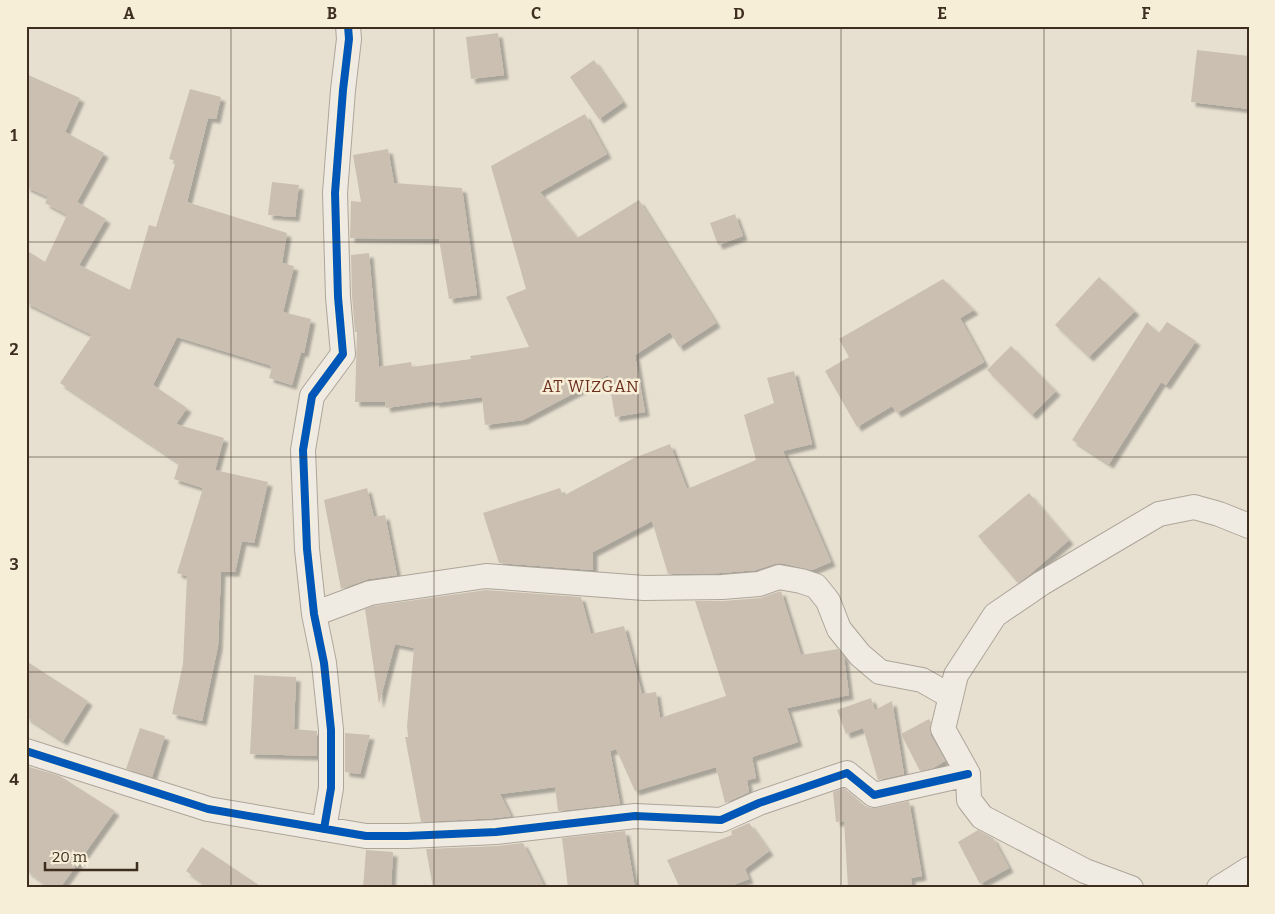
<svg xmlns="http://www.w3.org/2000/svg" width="1275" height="914" viewBox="0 0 1275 914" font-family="Bitter,serif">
  <defs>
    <filter id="shadow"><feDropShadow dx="4.5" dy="4.5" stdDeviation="1" flood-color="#0004"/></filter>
  </defs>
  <rect width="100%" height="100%" fill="#e7e0d1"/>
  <path fill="#cbbfb2" filter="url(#shadow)" d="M498,33L504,75L471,79L466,37Z
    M1197,50L1249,56V109L1191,102Z
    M594,60L623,102L599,119L570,77Z
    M26,74L80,98L65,132L104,153L77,202L106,219L79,265L130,290L149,225L156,227L176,161L169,159L190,89L221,97L216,119L208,118L187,202L287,233L282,263L294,266L283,312L311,319L304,353L301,352L292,385L269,378L272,367L269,365L177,337L153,385L187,408L176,424L224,438L215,470L268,482L254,543L242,541L235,572H221L218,646L202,721L172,714L183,664L187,576L177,573L203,488L174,479L179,463L60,383L92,335L26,303V250L45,262L67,215L45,203L48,197L26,187Z
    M585,114L607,154L540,192L577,238L639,200L716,323L679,347L670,332L635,355L645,412L615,417L608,375L523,420L485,425L482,397L435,403V401L386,408L385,402H355L357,332H355L352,296L351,255L369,253L379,367L411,362L412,367L471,359L470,356L529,347L506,297L526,289L491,166Z
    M388,149L394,183L462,188L477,295L449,299L439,239L350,238L351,201L361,202L353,155Z
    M272,182L299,185L295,217L268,215Z
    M735,214L743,236L718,245L710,223Z
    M1099,277L1135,311L1089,357L1055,325Z
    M943,279L974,310L960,318L984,362L897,413L892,406L857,427L825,371L849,357L839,339Z
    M1147,322L1159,333L1167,322L1196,341L1166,385L1161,382L1109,464L1072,440Z
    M1011,346L1056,391L1032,415L987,370Z
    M794,371L812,444L783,451L831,562L812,570L781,563L774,564L756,570L721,573L668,574L652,521L593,552V570L499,563L483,513L560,488L563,496L634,458L670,444L687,489L756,460L744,415L774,403L767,378Z
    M367,488L374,517L385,515L397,575L368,579L341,589L324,500Z
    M1029,493L1069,540L1029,575L1018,583L978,536Z
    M486,590L581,597L591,634L624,626L642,694L656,692L660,718L726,696L695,601H723L760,598L781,591L801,655L838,649L844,657L849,695L787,708L798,742L752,757L756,778L747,780L749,792L725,803L716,767L635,791L616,749L610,751L620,804L558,811L555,787L500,794L511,816L495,818L421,822L405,737H408L407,726L414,648L395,644L379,704L365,609L373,606Z
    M26,661L88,701L63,741L26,717Z
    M254,675L296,677L294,729L317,731V756L250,754Z
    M871,698L875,710L892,701L904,774L878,780L863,728L846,734L837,710Z
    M929,719L931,722L930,726L931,736L945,761L933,768L920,771L901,734Z
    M140,728L165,736L152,777L126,769Z
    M345,733L370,735L360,774L345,772Z
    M26,766L60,776L115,811L60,888H50L26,870Z
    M844,788L865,806L871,808H877L909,801L922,876L911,878L912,888H848L844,821L836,822L833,792Z
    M749,823L769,851L745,869L749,879L725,888H680L667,860L732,835L731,831Z
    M978,830L993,838L1009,868L980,884L958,842Z
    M625,831L635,888H568L562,838Z
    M523,843L545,888H433L426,849L497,846Z
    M202,847L263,888H210L186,871Z
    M366,850L393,852L391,888H363Z"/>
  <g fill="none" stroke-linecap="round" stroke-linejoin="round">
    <g stroke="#ada599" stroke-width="26">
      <path id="street" d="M314,614L370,593L486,576L644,588L722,587L759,584L779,577L801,581L816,586L828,601L839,629L860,655L880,672L922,680L950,696
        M26,751L208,809L366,836H407L496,832L635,816L721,820L759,803L847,773L874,795L968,774
        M324,829L331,788V730L324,663L314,614L307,549L303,450L312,396L343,354L338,297L335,193L343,90L349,39L348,26
        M1131,888L1085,871L982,817L969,800L968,774L943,729L956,675L995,615L1042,583L1159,514L1194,507L1219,514L1249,526
        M1219,888L1249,869"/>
    </g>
    <use href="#street" stroke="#efebe3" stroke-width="24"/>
    <g stroke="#f7eed8" stroke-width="11">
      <path id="cycleway" d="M26,751L208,809L366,836H407L496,832L635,816L721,820L759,803L847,773L874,795L968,774
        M324,829L331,788V730L324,663L314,614L307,549L303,450L312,396L343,354L338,297L335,193L343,90L349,39L348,26"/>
    </g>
    <use href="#cycleway" stroke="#0057b8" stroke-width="8"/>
  </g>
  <path fill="none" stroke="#3d2e20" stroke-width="1" stroke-opacity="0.55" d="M231,26V888M434,26V888M638,26V888M841,26V888M1044,26V888M26,242H1249M26,457H1249M26,672H1249"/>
  <g text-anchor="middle" stroke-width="5" stroke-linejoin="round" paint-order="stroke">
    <g font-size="16" letter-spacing="1" fill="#6b2e1e" stroke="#f7eed8">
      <text x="591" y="392">AT WIZGAN</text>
    </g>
  </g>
  <rect width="1275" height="914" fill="none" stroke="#f7eed8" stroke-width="55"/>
  <path d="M45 862v8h92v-8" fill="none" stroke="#3d2e20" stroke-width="2.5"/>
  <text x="52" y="862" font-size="15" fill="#3d2e20" stroke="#f7eed8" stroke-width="4" paint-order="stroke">20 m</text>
  <rect x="28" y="28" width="1220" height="858" fill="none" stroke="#3d2e20" stroke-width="2"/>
  <g font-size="16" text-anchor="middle" font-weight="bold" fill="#3d2e20">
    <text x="129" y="19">A</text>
    <text x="332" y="19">B</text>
    <text x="536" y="19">C</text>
    <text x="739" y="19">D</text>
    <text x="942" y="19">E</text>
    <text x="1146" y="19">F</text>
    <text x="14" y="141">1</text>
    <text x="14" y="355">2</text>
    <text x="14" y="570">3</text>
    <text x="14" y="785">4</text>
  </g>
</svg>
